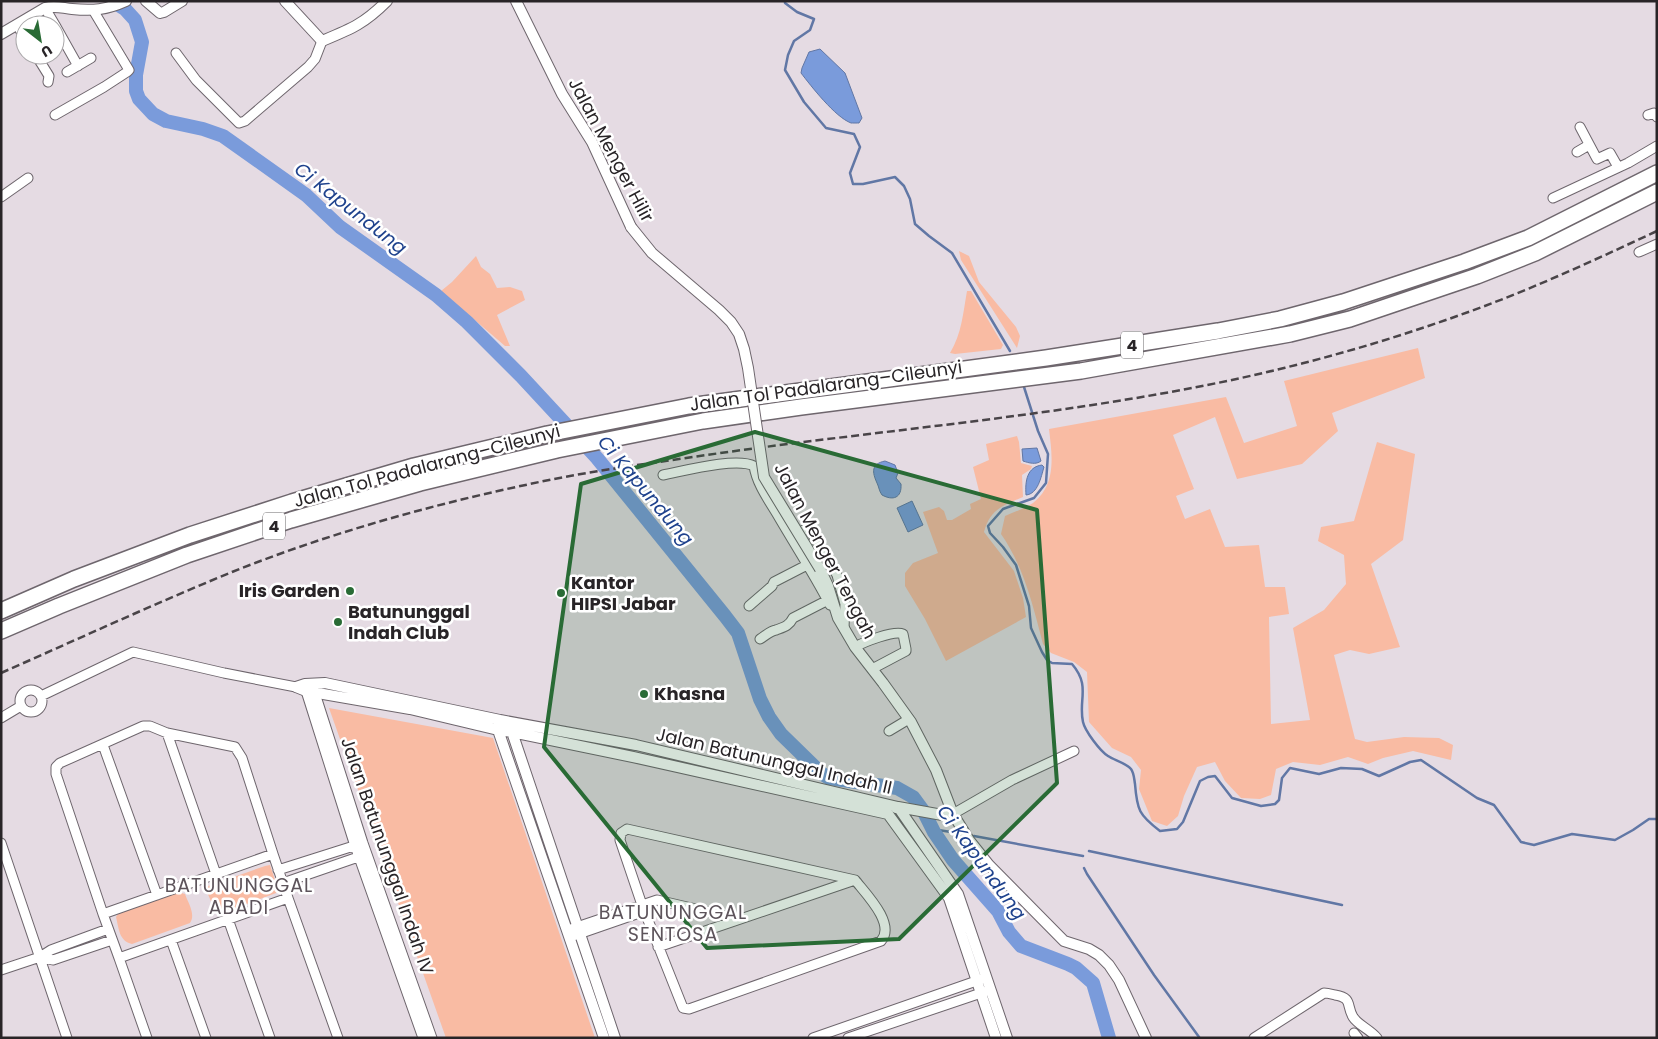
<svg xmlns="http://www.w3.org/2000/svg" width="1658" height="1039" viewBox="0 0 1658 1039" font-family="Poppins,sans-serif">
  <rect width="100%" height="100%" fill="#e5dbe3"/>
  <path fill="#f9bba3" d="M959,251L969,256L979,282L1016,327L1020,336L1017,348L961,260Z
    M476,256L481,267L490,274L497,288L510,287L522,291L525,300L497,315L510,346H505L441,291L452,282Z
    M967,291H971L1003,345L1001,349L955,354L950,353C962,333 963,313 967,291Z
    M1418,348L1425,378L1332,413L1338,431L1302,464L1237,479L1215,417L1173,435L1194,489L1176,496L1185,519L1210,509L1225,547L1259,545L1265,587H1285L1289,614L1269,617L1271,724L1310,720L1293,628L1324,610L1346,584L1344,555L1318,541L1321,527L1354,521L1377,442L1415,454L1403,540L1371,564L1400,647L1369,654L1350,650L1334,655L1355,739L1367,742L1404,737L1439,738L1453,745L1451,760L1413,751L1383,758L1368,764L1348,757L1320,765L1293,762L1276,769L1271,795L1260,799L1241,798L1225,781L1215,762L1197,767L1184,796L1178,816L1167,826L1152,821L1139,789L1141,770L1131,757L1112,748L1089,722L1087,672L1074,662L1051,653L1043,644C1033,606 1024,567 1001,534L1005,516C1014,512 1026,508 1033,503C1057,484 1052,455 1049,429L1226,397L1244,443L1297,426L1284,381Z
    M1017,436L1019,442L1021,463L1032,466L1031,469L1022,475L1023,497C1004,505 990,509 984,532L1014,571L1023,598L1026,617L946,661L925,619L905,586V573L913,563L938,553L923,512L939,507L944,511L947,520H952L971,509L970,504L981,499L973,467L989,460L986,444Z
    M329,708L493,738L595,1038H446Z
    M270,865L278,889L276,893L223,913H216L207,892L208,886L265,866Z
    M178,892L185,894C188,903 196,914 190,923L132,944C119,941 119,929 116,917L118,914Z"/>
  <path fill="#7a9bdb" stroke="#6177a5" d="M820,49L845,73L862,118L859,123C858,123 852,123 851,123C835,117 811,86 801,73L802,68L809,52Z
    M1037,448L1041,461C1036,465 1029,463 1023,461L1022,449Z
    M885,461L895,465L898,473L896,478L901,484C902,498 893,501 882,495C879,491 879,487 877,483C872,472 871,464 885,461Z
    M1042,465L1044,467C1041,477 1038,494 1026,495C1025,481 1027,467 1042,465Z
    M912,501L923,525L908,532L897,508Z"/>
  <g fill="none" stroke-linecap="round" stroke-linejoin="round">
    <path stroke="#6177a5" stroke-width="2.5" d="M785,1V3L797,12L814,19L810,30L794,41L788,55L785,70L804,102L826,128L854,134L860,147L850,173L853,184H863L895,177L904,186L910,199L915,224L929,236L952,253L1010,351
      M1024,387L1038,431L1048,454L1046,483L1034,498L1003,509L988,526L990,533L1003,547L1016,565L1029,606L1031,628L1042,652L1047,660L1052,663L1072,664C1091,686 1078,700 1083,722C1085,731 1100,751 1108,756C1114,760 1126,763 1131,769C1134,773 1134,778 1135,784C1137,810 1139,815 1160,831L1177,829L1183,822L1200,781L1208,777L1215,776L1232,798L1261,806L1275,804L1279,800L1282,778L1290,768L1319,774L1341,768L1362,769L1379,776L1410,762L1421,760L1477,798L1494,805L1521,842L1534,845L1572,834L1615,840L1633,830L1649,819H1657
      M932,829L957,833
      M974,836L1083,856
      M1089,851L1342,905
      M1084,868L1087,874L1154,975L1199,1037"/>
    <path stroke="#7a9bdb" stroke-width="14" d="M112,1L125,9L135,20L142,42L136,75V91L139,99L153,114L166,121L203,129L223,136L306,195L340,227L436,295L467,322L521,376L597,458L725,616L738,633L760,699L769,717L781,734L821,773L829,778L897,788L913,797L924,812L934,832L953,860L998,911L1009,932L1021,946L1068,964L1076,968L1093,983L1109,1038"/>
    <g stroke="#6e666d" stroke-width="11">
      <path id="minor" d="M45,8L55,25
        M17,25L25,38
        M55,25L78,66
        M176,53L196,80L239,123L245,121L308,67L315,59L322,41
        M36,55L49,76L48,82
        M67,72L91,58
        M55,115L104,87L127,72L129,70L93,10
        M1648,115L1654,113L1657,117
        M1580,127L1597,159L1610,153L1618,167
        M1577,152L1589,145
        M1,197L28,178
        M1553,198L1628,163L1657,146
        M1639,252L1657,244
        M663,475C684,471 736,457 754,466C757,484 768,499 777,514C795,545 814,574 830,605
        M792,535L804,530H810L837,575L845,604L844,628
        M749,606L772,586L774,582L807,565
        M760,639C765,636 770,631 776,630C784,627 789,626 793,618L828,600
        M855,647C864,642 894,630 903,634L906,649V651L872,669
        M305,685L306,691L355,846L423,1038
        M313,687L363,843L432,1038
        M20 701a11 11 0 1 1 22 0a11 11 0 1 1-22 0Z
        M41,696L133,652L224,673L296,687
        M1,718L21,706
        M889,731L909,719
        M167,733L216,874
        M103,745L157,895
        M953,814L1012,780L1074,751
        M627,829L855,880C866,894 896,924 881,941L689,1009L683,1008L642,905L620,840L621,833Z
        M1,843L67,1038
        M273,854L288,898L119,958L103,914Z
        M278,870L360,844
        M283,883L364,855
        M288,898L338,1038
        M103,914L56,774V767L60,763L143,726H150L167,733L235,747L242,758L273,854
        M228,919L270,1038
        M571,929L657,900L739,919
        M570,937L645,911
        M171,940L206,1038
        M658,947L855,880
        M40,957L53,960L112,940
        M119,958L147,1038
        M1,970L40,957L51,950L108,929
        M1354,1033L1358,1038
        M813,1038L982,979
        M848,1038L987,991
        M1254,1038L1324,993C1328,993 1331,994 1335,995C1353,998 1346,1005 1353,1017C1358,1025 1371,1030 1377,1038"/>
    </g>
    <g stroke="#6e666d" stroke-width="12">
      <path id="tertiary" d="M146,1L160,13L164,12L182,1
        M285,1L322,41C351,29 364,24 387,1
        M516,1L562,94L592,142L631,227
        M1,34L45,8C55,5 62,8 72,9C93,11 106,10 126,1
        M820,569L828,586L838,618L855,647L883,683L911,722L936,770L953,814L969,840L989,865L1064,941L1089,949L1099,955L1109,965L1119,980L1146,1038
        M500,720L325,683L305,684L296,687L306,691L410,709L498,730L604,1038
        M508,722L512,732L498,730L500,720L636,745L898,807L958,894L1007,1038
        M512,732L633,757L888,814L949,898L996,1038
        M512,732L615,1038
        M896,808L898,807L948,816L953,814"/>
    </g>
    <g stroke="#6e666d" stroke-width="18">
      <path id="motorway" d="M1,611L74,579L190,535L292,502L414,466L547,434L689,406L1046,358L1218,331L1280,319L1343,302L1464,262L1528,238L1657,173
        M1,631L59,606L187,555L291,520L420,483L557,450L703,421L801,407L1081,371L1290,334L1350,319L1477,276L1535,253L1657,192"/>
    </g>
    <use href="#minor" stroke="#fff" stroke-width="9"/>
    <use href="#tertiary" stroke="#fff" stroke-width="10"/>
    <use href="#motorway" stroke="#fff" stroke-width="15"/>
    <path stroke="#494448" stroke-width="2.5" stroke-dasharray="8 4" stroke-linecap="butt" d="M1,673C78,639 154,604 232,572C327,534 430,505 530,484C584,472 638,465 693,457C875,430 1061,417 1241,378C1323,360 1404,336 1482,307C1541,285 1599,258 1657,231"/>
    <g stroke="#6e666d" stroke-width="12" stroke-linecap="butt">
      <path id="tertiary-bridge" d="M631,227L652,253L719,310L731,322L739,334L744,349L748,368L764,477L820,569"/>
    </g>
    <use href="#tertiary-bridge" stroke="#fff" stroke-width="10"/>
  </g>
  <path fill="#296b35" fill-opacity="0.2" stroke="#296b35" stroke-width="4" stroke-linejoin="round" d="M755,432L1037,510L1057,783L899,939L707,948L544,747L581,484Z"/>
  <g fill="#296b35" stroke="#fff" stroke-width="2">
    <circle cx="350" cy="591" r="5"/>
    <circle cx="561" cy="593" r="5"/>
    <circle cx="338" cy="622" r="5"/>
    <circle cx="644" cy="694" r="5"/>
  </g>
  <g text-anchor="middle" stroke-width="5" stroke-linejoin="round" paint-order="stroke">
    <g fill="#fff" stroke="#686668" stroke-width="1">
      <rect x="1121" y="331.5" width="22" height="27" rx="4"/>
      <rect x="263" y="512.5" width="22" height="27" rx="4"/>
    </g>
    <g font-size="16" font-weight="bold" fill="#282427">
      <text x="1132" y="351">4</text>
      <text x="274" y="532">4</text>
    </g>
    <g font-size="18" fill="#282427" stroke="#fff">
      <text transform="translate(611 150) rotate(62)" y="6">Jalan Menger Hilir</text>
      <text transform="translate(826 386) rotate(-8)" y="6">Jalan Tol Padalarang–Cileunyi</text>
      <text transform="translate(427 466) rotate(-15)" y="6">Jalan Tol Padalarang–Cileunyi</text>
      <text transform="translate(825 551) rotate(62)" y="6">Jalan Menger Tengah</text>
      <text transform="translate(774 761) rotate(13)" y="6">Jalan Batununggal Indah II</text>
      <text transform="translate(387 856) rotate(71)" y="6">Jalan Batununggal Indah IV</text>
    </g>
    <g font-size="18" font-weight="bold" fill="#282427" stroke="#fff" text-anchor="start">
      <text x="571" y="589">Kantor<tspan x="571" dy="21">HIPSI Jabar</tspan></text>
      <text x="340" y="597" text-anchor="end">Iris Garden</text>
      <text x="348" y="618">Batununggal<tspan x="348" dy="21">Indah Club</tspan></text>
      <text x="654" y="700">Khasna</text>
    </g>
    <g font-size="19" font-style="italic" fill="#1f428d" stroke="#fff">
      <text transform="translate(351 208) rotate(38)" y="7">Ci Kapundung</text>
      <text transform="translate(646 490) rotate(50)" y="7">Ci Kapundung</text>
      <text transform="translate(982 862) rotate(54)" y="7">Ci Kapundung</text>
    </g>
    <g font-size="19" letter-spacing="1" fill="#5d545b" stroke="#fff">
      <text x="239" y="892">BATUNUNGGAL<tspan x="239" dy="22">ABADI</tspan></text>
      <text x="673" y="919">BATUNUNGGAL<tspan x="673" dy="22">SENTOSA</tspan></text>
    </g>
  </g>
  <rect width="1658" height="1039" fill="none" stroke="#282427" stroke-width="5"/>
  <g transform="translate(40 40) rotate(149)"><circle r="24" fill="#ffffff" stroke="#a9a7a9"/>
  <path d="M0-4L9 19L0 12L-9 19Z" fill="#296b35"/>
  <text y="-8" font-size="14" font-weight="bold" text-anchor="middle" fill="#282427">U</text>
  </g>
</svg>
